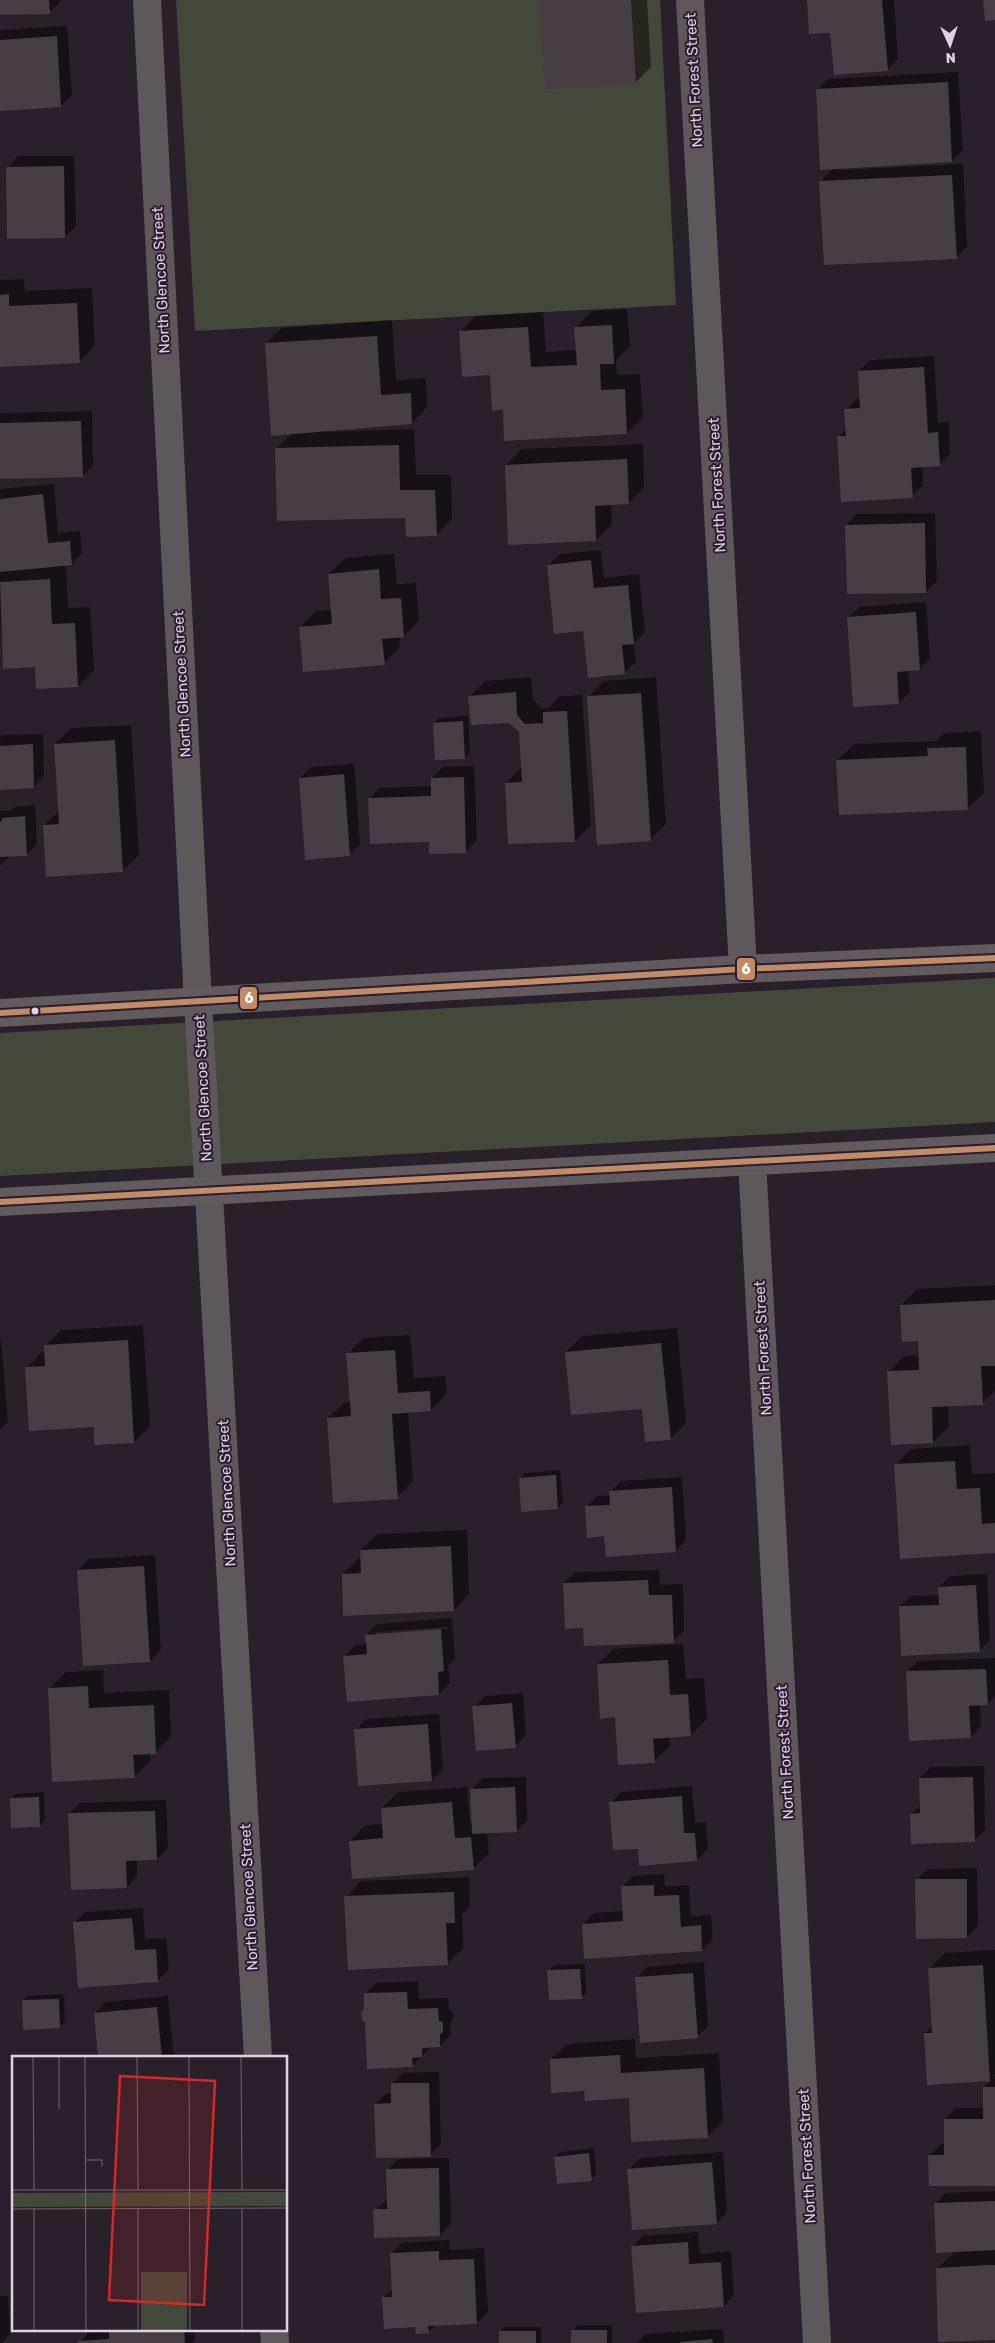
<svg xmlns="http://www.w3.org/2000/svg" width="995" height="2343" viewBox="0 0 995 2343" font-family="Rubik,sans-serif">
  <rect width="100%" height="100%" fill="#2a202c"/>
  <path fill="#44483a" d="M176,0H660L676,305L195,331Z
    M995,978V1122L0,1176V1033Z"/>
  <path fill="#0007" fill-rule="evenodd" d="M0,0H60V2L49,13L0,14Z
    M541,0H647L651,67L635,83Z
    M808,0H894L898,59L887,70L832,31Z
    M67,26L72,95L61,106L0,110V30Z
    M958,72L963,150L952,161L838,168V170L963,164L967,247L956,257L821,181L834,168L817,90L828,79Z
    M18,156H74L76,226L65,237L8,167Z
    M24,279L25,291L92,288L95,346L79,362L0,366V280Z
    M627,309L630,346L616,360L617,375L640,374L643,417L627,433L504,409L491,374L460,332L476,316L543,312L546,352L577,350L576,327L592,311Z
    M392,320L396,380L426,378L427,407L412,423L329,430V432L414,429L416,475H451L452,519L436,535L406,516L276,449L292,433L266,343L282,328Z
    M934,356L938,423L949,422L950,454L939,465L922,466L923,485L912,496L839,437L847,428L846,410L856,399L861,398L859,371L870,360Z
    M92,411L93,465L82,476L0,478V413Z
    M643,444L644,487L629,503L611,504L612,524L596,540L506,465L522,449Z
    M54,484L58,533L80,531L82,553L72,564L66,565L68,608L90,607L94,670L78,686L36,666L4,667L0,621V489Z
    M935,513L937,581L926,591L846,525L857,514Z
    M601,550L604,578L639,574L645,632L634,643L636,662L625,673L585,630L549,565L560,554Z
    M394,554L397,584L416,583L419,620L404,636H399L400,647L384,663L300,627L316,611L332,610L329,574L345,558Z
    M926,602L930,658L919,669L908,670L910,692L899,703L848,618L859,607Z
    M531,677L533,699L541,708H548L560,696L582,695L591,825L575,841L506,783L522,767L520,731L510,722L470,696L486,681Z
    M656,677L666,824L650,840L588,697L604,681Z
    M468,716L470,752L465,758L434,723L439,718Z
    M131,725L139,855L123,871L44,825L59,811L55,744L71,728Z
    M981,731L984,793L968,808L838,760L854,744L936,741L944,733Z
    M43,734L44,776L33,787L0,788V738L2,735Z
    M354,764L360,844L349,855L300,778L311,767Z
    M474,766L477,840L466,851L430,841L369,799L380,788L432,786V778L443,767Z
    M35,805L37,844L26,855L9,856L0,866V811H10L14,807Z
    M995,1285V1391L982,1403L948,1405L949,1426L933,1442L889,1372L904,1356L920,1355L919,1340L901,1305L917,1289Z
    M143,1325L150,1426L134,1442L95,1426L27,1368L42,1352H45V1346L61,1330Z
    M677,1328L686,1423L670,1439L643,1408L566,1352L582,1336Z
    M410,1335L414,1378L445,1376L447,1394L431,1410L408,1412L413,1482L397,1497L328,1418L344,1403L351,1402L348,1354L363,1338Z
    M1,1339L8,1422L0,1429V1340Z
    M970,1445L972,1474L995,1473V1552L895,1465L911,1449Z
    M560,1470L563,1503L557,1508L520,1479L525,1473Z
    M682,1477L686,1540L676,1551L605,1535L586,1507L597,1496L610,1495V1492L621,1481Z
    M467,1530L469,1594L454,1610L343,1574L359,1558H362L361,1550L377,1534Z
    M155,1555L161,1650L150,1661L78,1570L89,1559Z
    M659,1570L660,1585L683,1584L684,1631L673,1641L585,1626L564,1583L575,1572Z
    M987,1574L990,1640L979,1651L900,1606L911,1596L940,1595L939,1587L950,1576Z
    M452,1618L455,1659L448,1665L450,1683L439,1694L345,1656L356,1645L367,1644L366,1635L377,1624ZM447,1627L448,1629L376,1635V1632Z
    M683,1644L686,1679L704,1678L707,1719L691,1735L669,1737L670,1746L654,1761L616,1716L598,1664L614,1649Z
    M995,1658V1696L987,1704H980L981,1726L970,1737L907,1672L918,1661Z
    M103,1670L104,1693L169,1690L171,1736L156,1752L150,1753V1761L134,1777L50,1688L66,1672Z
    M523,1693L526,1735L515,1746L474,1707L485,1696Z
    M439,1714L443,1769L432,1780L356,1730L366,1719Z
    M984,1766L985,1830L974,1841L912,1814L921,1805L920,1778L931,1767Z
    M526,1777L527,1820L516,1831L487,1832L489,1853L473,1869L350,1841L366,1825L383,1824L382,1808L398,1792L467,1787L470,1822H473L472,1789L483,1778Z
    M692,1786L695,1823L706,1822L708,1849L697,1860L639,1847L611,1803L621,1792Z
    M44,1792L45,1820L40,1826L11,1799L16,1794Z
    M166,1800L168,1848L157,1859L137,1860V1876L127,1887L69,1814L80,1803Z
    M977,1868L978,1926L967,1937L917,1880L928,1869Z
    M664,1874L665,1886L689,1885L691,1916L711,1915L713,1939L702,1950L583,1924L594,1913L624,1911L622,1887L633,1876Z
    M469,1877L470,1906L462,1914L463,1948L447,1964L346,1897L361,1881Z
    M143,1908L145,1939L166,1938L169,1970L158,1980L74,1923L85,1912Z
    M995,1950V2074L993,2076H995V2184L930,2155L941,2144H945V2119L956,2108H984V2087L992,2080L928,2084L925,2033L933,2026L929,1969L945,1953Z
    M704,1962L708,2026L697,2037L637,1978L647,1967Z
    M585,1964L586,1993L581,1998L548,1971L554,1965Z
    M418,1981L419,1999L448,1998L449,2010L453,2012V2020L450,2023L451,2035L440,2046H432L412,2066L366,2009L365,1994L376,1983Z
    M64,1994L65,2022L59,2027L23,2001L28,1996Z
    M168,1996L174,2057H99L95,2013L106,2002Z
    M635,2039L636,2058L719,2053L723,2121L707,2137L630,2096L586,2090L551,2059L567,2044Z
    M439,2072L441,2144L430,2155L375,2104L386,2094L392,2093V2084L403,2073Z
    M594,2148L596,2174L591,2180L555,2157L560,2152Z
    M723,2152L727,2212L716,2223L629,2169L640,2158Z
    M449,2158L451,2224L440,2235L375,2210L388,2199L387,2170L398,2159Z
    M995,2191V2339L937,2269L955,2251L935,2204L946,2193Z
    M698,2232L700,2254L731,2251L734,2295L724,2306L632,2247L643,2236Z
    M449,2240L450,2250L484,2248L488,2312L477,2323L436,2325L428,2332L416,2326L383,2298L393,2288L391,2254L402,2243Z
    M0,2296H8L10,2334L2,2343H0Z
    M578,2325H612V2343H573V2331Z
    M505,2327H541V2343H500V2332Z
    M109,2329H195V2340L192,2343H80L90,2330Z
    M723,2329L724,2343H637L645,2334Z"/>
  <path fill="#473d45" d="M0,0H49L50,14L0,15Z
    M539,0H631L636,84L545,89Z
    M807,0H882L888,71L834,75L830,33L809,34Z
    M983,0H995V20L985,21Z
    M57,36L61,107L0,111V40Z
    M948,82L952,162L820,170L816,89Z
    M64,166L65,238L7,239L6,167Z
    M952,175L957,259L824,265L819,181Z
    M9,294V306L77,303L80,363L0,367V295Z
    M612,325L614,364H600L601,390L625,389L627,434L504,441L503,410L492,411L490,375L462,377L459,331L528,327L531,367L577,365L574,327Z
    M377,336L381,395L411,393L412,424L271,436L265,343Z
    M924,367L928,433L938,432L940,466L911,468L913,498L841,502L837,436H846L844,409L860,408L858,371Z
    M81,421L83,477L0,479V423Z
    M399,445L400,490H435L437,536L406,537L405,518L277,521L275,448Z
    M627,459L629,504L595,506L596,541L508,545L505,465Z
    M43,494L48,543L70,541L72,565L0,572V499Z
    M925,523L926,593L847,594L845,525Z
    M591,560L594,588L628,585L634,644L622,645L625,674L588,678L583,631L554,634L547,565Z
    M379,569L381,599L401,598L404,637L382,639L385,665L303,672L299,627L332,624L328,574Z
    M50,579L52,624L75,623L78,687L36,689L35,667L3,669L0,582Z
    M916,612L920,670L897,672L899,704L853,707L847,617Z
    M516,692L517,715L525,724L543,723V712L567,711L575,842L508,844L505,783L522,782L519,732L509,723L471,725L468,696Z
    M641,693L651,841L597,845L587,696Z
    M463,721L465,759L435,760L433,723Z
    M115,740L123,872L46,877L43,825L59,824L54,744Z
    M33,744L34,788L0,790V746Z
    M966,747L968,810L839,815L836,760L928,756L927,748Z
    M344,774L350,856L305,860L299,778Z
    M464,777L466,853L429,854V842L370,844L368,798L431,796V778Z
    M25,816L27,856L0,857V821H2V818Z
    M995,1300V1366H981L983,1405L932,1407L933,1443L891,1445L887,1371L919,1370L918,1341L902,1342L900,1305Z
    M128,1340L134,1443L94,1445V1427L29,1431L25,1367L45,1366L44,1345Z
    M661,1343L671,1440L645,1442L642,1409L571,1415L565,1352Z
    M395,1350L398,1393L430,1391L431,1411L392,1414L398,1499L333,1503L327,1418L351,1416L346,1353Z
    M955,1461L957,1489L980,1488L982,1524L995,1523V1553L900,1559L894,1464Z
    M556,1475L558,1509L521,1512L519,1478Z
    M672,1487L676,1552L606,1557L604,1536L587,1538L585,1506L610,1505L609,1491Z
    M451,1546L454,1611L343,1616L342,1574L361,1573L360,1550Z
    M144,1566L150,1662L83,1666L77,1570Z
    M648,1580L649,1595H672L674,1643L584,1646L583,1628L565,1629L563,1583Z
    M976,1585L980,1652L901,1656L899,1606L939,1605L938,1587Z
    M441,1629L444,1671L438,1672L439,1695L347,1702L343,1656L367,1654L365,1635Z
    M668,1660L670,1695L688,1694L691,1736L653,1739L655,1763L618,1765L615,1717L600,1719L597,1664Z
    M986,1669L988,1705L969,1706L971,1738L909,1741L906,1671Z
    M88,1686L89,1708L154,1705L156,1754L133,1755L135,1778L52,1782L48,1688Z
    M512,1703L516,1748L476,1751L472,1706Z
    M428,1724L432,1781L358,1786L354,1729Z
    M973,1777L975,1842L911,1844L910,1814L920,1813L919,1778Z
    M515,1787L517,1832L472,1834L470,1789Z
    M682,1796L684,1833H695L697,1861L639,1866L638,1849L613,1850L609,1802Z
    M39,1797L40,1827L11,1828L10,1798Z
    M452,1802L455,1838L471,1837L474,1870L352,1879L349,1841L383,1838L381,1808Z
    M155,1811L157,1860L126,1861L127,1888L71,1890L68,1813Z
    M915,1879H967V1938L916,1939Z
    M654,1885V1896L679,1895L681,1927L701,1925L702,1951L584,1959L582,1924L623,1921L621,1886Z
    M454,1892L455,1923H446L448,1965L348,1970L344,1896Z
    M132,1918L135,1950L156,1949L158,1982L78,1988L73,1922Z
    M983,1965L990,2081L927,2085L924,2033H932L928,1968Z
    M580,1969L582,1999L549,2000L547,1970Z
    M693,1973L698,2038L640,2043L635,1977Z
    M407,1992L408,2009L438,2008L439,2021L443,2022V2032L440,2034V2047L422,2048V2057L412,2058L413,2067L367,2069L365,2022L362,2021L361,2012L364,2009V1993Z
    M59,1999L60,2028L23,2030L22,2000Z
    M157,2007L162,2057H98L94,2013Z
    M620,2055L621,2073L704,2068L708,2138L631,2142L629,2098L585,2101L584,2091L551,2093L550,2059Z
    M391,2083H429L431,2157L376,2158L374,2104L391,2103Z
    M983,2087H995V2186H929L928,2155H944V2119H983Z
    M589,2153L592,2181L557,2184L554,2157Z
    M712,2162L717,2224L632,2230L627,2169Z
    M439,2168L440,2236L374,2238L373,2209H387L386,2169Z
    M995,2201V2250L936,2253L934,2203Z
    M688,2242L689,2264L721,2262L724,2307L636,2313L631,2246Z
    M439,2251V2260L474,2259L477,2324L428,2326L429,2333L416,2334L415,2327L384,2329L382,2297H392L390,2253Z
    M988,2265H995V2340L938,2342L936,2268Z
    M109,2329H184L185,2343H78V2341L109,2339Z
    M571,2330H607V2343H571Z
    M499,2331H536V2343H499Z
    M712,2339L713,2343H680V2342Z"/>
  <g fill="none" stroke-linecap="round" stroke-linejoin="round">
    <path stroke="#5f585a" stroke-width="28" d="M147,0L198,1002L258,2057
      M690,0L743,969
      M752,1161L817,2343
      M274,2329L275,2343"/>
    <path stroke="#615b5d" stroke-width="28" d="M0,1013L743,969L995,958
      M0,1202L995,1148"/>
    <g stroke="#2d1b31" stroke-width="10">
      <path id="bus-1" d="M0,1013L743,969L995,958
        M0,1202L995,1148"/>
    </g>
    <use href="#bus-1" stroke="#c18c65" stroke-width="6"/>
  </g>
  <circle fill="#dfd3e1" stroke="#2d1b31" stroke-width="2" cx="35" cy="1011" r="4.5"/>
  <g text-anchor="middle" stroke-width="4" stroke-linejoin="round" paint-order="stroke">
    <g font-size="15" fill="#dfd3e1" stroke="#2d1b31">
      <text transform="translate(694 80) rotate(-93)" y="5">North Forest Street</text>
      <text transform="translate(161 280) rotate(-93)" y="5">North Glencoe Street</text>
      <text transform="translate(717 485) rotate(-93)" y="5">North Forest Street</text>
      <text transform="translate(182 684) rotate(-93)" y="5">North Glencoe Street</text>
      <text transform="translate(203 1088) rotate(-93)" y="5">North Glencoe Street</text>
      <text transform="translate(763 1348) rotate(-93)" y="5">North Forest Street</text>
      <text transform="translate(227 1493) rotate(-93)" y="5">North Glencoe Street</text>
      <text transform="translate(785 1752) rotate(-93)" y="5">North Forest Street</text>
      <text transform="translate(249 1897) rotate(-93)" y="5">North Glencoe Street</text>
      <text transform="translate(807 2156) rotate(-93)" y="5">North Forest Street</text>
    </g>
  </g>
  <g transform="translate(12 2056)">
    <rect width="275" height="275" fill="#2a202c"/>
    <path d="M275,136V150L0,151V137ZM129,216H175V275H129Z" fill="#44483a"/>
    <path fill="none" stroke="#726874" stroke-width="1" d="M21,0L22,134M47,0V53M73,0L74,275M125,0L126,134M177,0L178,275M229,0L230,134M74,104H90V110M0,134H275M126,152V275M0,153L275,152M22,275V153M230,275V152"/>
    <path fill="#d62828" fill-opacity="0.15" stroke="#d62828" stroke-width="2.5" d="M108,20L203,25L192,249L97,244Z"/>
    <rect width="275" height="275" fill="none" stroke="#dfd3e1" stroke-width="2.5"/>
  </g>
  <g stroke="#2d1b31" stroke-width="2">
    <rect x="736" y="957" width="20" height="24" rx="5" fill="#c18c65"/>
    <rect x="239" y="986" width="19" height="24" rx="5" fill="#c18c65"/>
  </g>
  <g font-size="14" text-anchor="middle" font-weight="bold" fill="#fff">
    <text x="746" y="974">6</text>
    <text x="249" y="1003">6</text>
  </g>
  <g transform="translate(950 45) rotate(177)" stroke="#2d1b31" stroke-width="4" paint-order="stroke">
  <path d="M0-4L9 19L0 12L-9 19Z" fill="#dfd3e1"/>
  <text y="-8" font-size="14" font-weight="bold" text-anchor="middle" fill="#dfd3e1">N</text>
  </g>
</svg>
